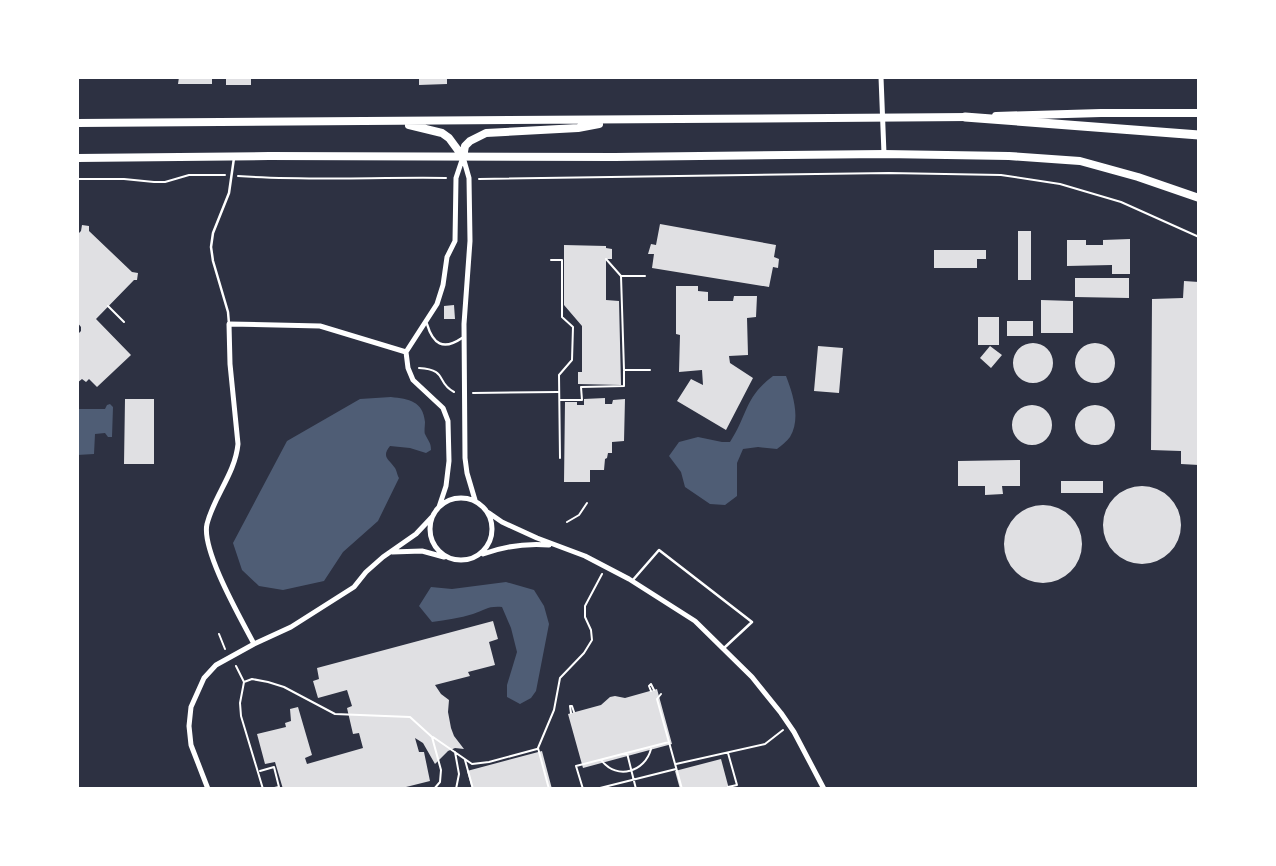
<svg xmlns="http://www.w3.org/2000/svg" width="1276" height="866" viewBox="0 0 1276 866" font-family="Mulish,sans-serif">
  <rect width="100%" height="100%" fill="#2d3142"/>
  <path fill="#4f5d75" d="M773,376H786C793,394 801,419 790,437C787,441 781,446 777,449L758,447L743,449L737,463V496L725,505L710,504L685,487L681,472L669,456L679,442L698,437L722,442H730C748,415 744,398 773,376Z
    M391,397C409,399 423,401 425,422C425,425 424,432 425,434C428,441 431,442 431,450L426,453L410,448L390,446C381,457 389,459 395,468C396,469 398,477 399,478L378,521L343,552L324,581L283,590L259,586L242,570L233,543L287,441L360,399Z
    M110,404L113,407L112,437H108L105,433L95,434L94,454L77,455V409H105L107,405Z
    M506,582L534,590L544,606L549,624L536,691L531,698L520,704L507,697V685L517,652L511,628L502,607C487,606 486,610 473,614C460,618 446,620 432,622L419,606L431,587L452,589Z"/>
  <path fill="#e0e0e3" d="M179,77H212V84H178Z
    M226,77H251V85H226Z
    M419,77H447V84L419,85Z
    M660,224L776,245L774,257L779,259L778,268L773,267L769,287L652,268L654,254H648L651,244L656,245Z
    M82,225L89,226V231L132,272L138,273L137,280H134L96,319L131,355L97,387L89,379L86,382L82,379L77,383V335L81,331V327L77,322V235L81,231Z
    M1018,231H1031V280H1018Z
    M1130,239V274H1112V265L1067,266V240H1086V245H1103V240Z
    M564,245L606,246V248L612,249V259H606V300L619,301L621,385L578,384V372H582V326L564,305Z
    M934,250H986V259H977V268H934Z
    M1075,278H1129V298L1075,297Z
    M1184,281L1199,282V465L1181,464V451L1151,450L1152,299L1183,298Z
    M676,286H698V291L708,292V301H733L734,296H757L756,317L747,318L748,355L729,356L730,363L753,378L726,430L677,401L691,379L703,385L702,370L679,372L680,335L676,334Z
    M1041,300L1073,301V333H1041Z
    M454,305L455,319H444V306Z
    M978,317H999V345H978Z
    M1007,321H1033V336H1007Z
    M1013 363a20 20 0 1 1 40 0a20 20 0 1 1-40 0Z
    M1075 363a20 20 0 1 1 40 0a20 20 0 1 1-40 0Z
    M818,346L843,348L839,393L814,391Z
    M990,346L1002,355L991,368L980,358Z
    M605,398V404H612L613,400L625,399L624,441L612,442V453H608L607,458L605,459L604,470H590V482H564L565,402H577V405H584V399Z
    M125,399H154V464H124Z
    M1075 425a20 20 0 1 1 40 0a20 20 0 1 1-40 0Z
    M1012 425a20 20 0 1 1 40 0a20 20 0 1 1-40 0Z
    M1020,460V486H1002L1003,494L985,495V486H958V461Z
    M1061,481H1103V493H1061Z
    M1103 525a39 39 0 1 1 78 0a39 39 0 1 1-78 0Z
    M1004 544a39 39 0 1 1 78 0a39 39 0 1 1-78 0Z
    M493,621L498,639L489,642L495,665L468,672L470,676L435,685L441,694L449,700L448,712L451,728L454,736L464,749L455,748L448,751L435,764L423,743L415,738L419,752H424L430,781L398,789H283L275,762L265,764L257,734L286,727L285,723L291,721L290,709L298,707L312,755L305,758L307,764L363,748L359,733L353,734L347,708L352,706L347,690L318,698L313,681L319,679L317,668Z
    M657,689L672,744L583,768L568,714L601,705L610,697L615,696L625,698Z
    M542,751L552,789H472L467,771Z
    M721,759L729,789H680L675,771Z"/>
  <g fill="none" stroke-linecap="round" stroke-linejoin="round">
    <path stroke="#fff" stroke-width="2" d="M238,176C307,181 376,177 446,178
      M77,179H124L154,182H165L189,175H225
      M479,179L889,173L1001,175L1060,184L1121,202L1199,237
      M606,259L621,276H645
      M551,260H562V317L573,327L572,360L559,375L560,458
      M621,276L624,370H650
      M108,306L124,322
      M419,368C449,370 435,382 454,392
      M473,393L558,392
      M560,400H582L581,387L624,386V371
      M567,522L579,515L587,503
      M219,634L225,649
      M236,666L244,682L240,703L241,716L263,789
      M244,682L252,679L268,682L284,687L335,714L410,717L432,737L441,770L440,782L434,789
      M651,691L649,686L651,684L654,690
      M661,694L657,699L682,789
      M571,713L570,706H572L574,712
      M433,737L472,764L489,762L537,749
      M455,752L459,774L456,789
      M627,753L636,789
      M728,753L737,785L728,787
      M465,760L473,789
      M602,761C617,780 645,772 651,749
      M676,764L765,744L783,730
      M260,771L274,767L279,787L270,789
      M549,789L538,748L554,710L560,678L584,653L592,640L591,630L585,617V606L602,574
      M583,789L576,766L669,742
      M596,789L676,769"/>
    <path stroke="#fff" stroke-width="2.5" d="M229,324L228,312L213,261L211,247L213,233L229,193L234,158
      M427,324C433,344 443,351 462,338
      M632,581L659,550L752,622L724,648"/>
    <path stroke="#fff" stroke-width="5" d="M881,77L884,154
      M463,157L469,178L470,241L464,324L465,458L467,473L475,500
      M430 529a31 31 0 1 1 62 0a31 31 0 1 1-62 0Z
      M439,507L446,486L449,461L448,421L443,408L413,380L408,368L406,352L437,304L443,285L447,257L455,241L456,178L463,157
      M489,513L502,522L537,538L585,556L629,579L695,621L752,677L781,713L794,732L824,789
      M392,552L422,551L444,557
      M483,554C505,546 525,543 549,545
      M254,644C241,619 201,550 207,524C214,496 235,474 238,444L230,364L229,324L320,326L406,352
      M208,789L191,745L189,726L191,707L204,678L216,665L254,644L291,627L354,587L366,572L383,557L416,534L432,517"/>
    <path stroke="#fff" stroke-width="8" d="M996,116L1101,113H1199
      M77,123L969,117
      M409,125L442,133L449,138L463,157
      M463,157L465,146L470,141L486,133L578,128L599,124
      M77,158L269,156L615,157L884,154L1009,156L1080,161L1138,177L1199,198"/>
    <path stroke="#fff" stroke-width="9" d="M965,117L1199,135"/>
  </g>
  <rect width="1276" height="866" fill="none" stroke="#ffffff" stroke-width="158"/>
</svg>
